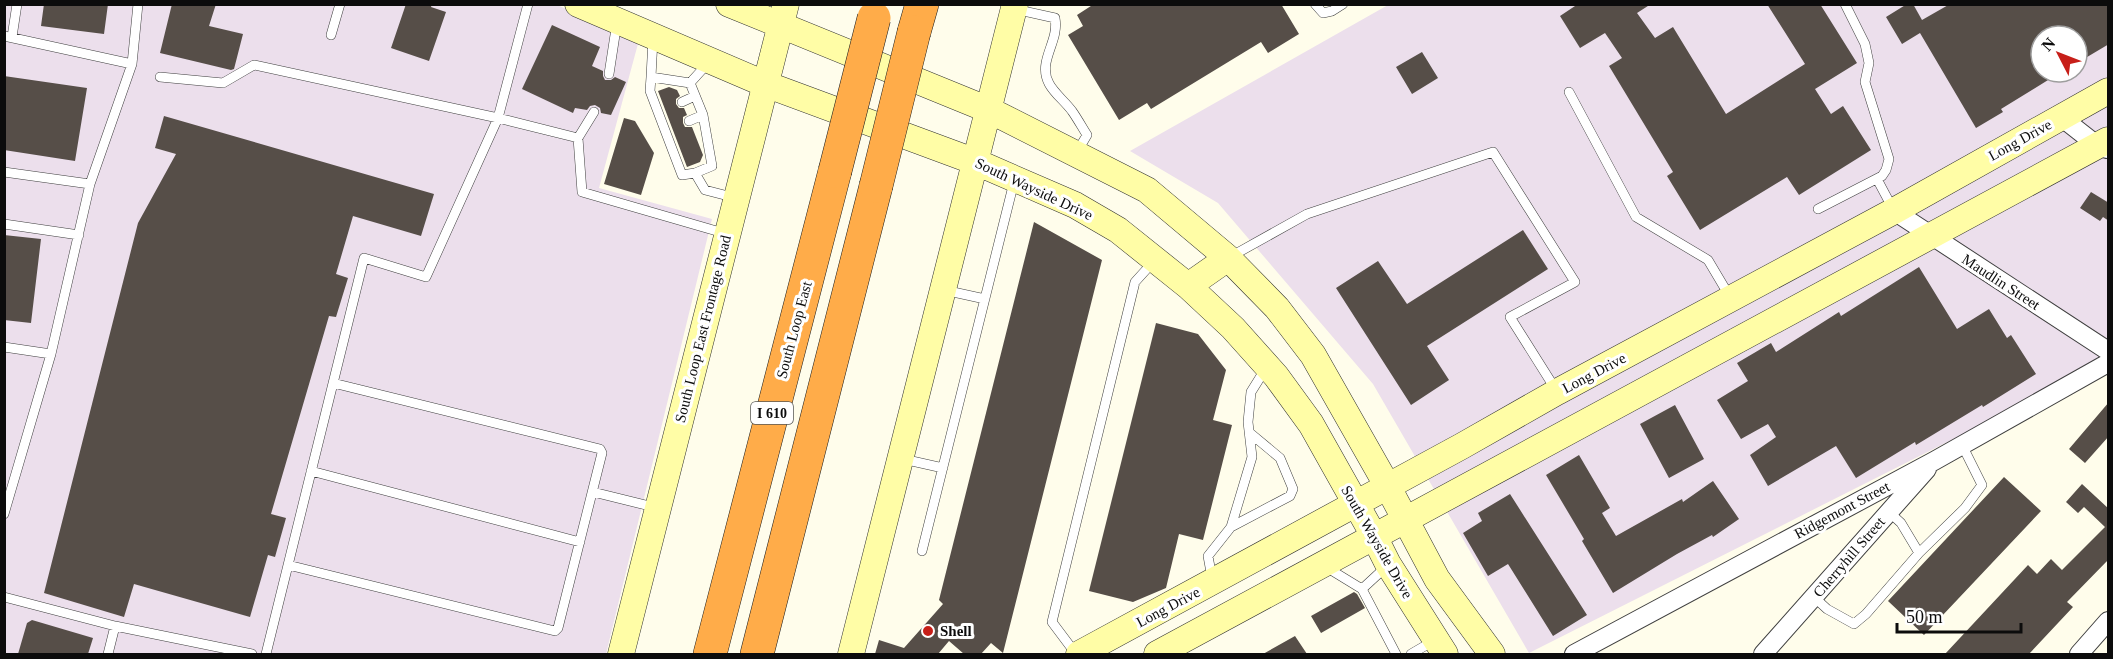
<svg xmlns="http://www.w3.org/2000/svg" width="2113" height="659" viewBox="0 0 2113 659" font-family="Georgia,serif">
  <rect width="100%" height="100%" fill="#fffdeb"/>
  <path fill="#ecdfec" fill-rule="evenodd" d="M4,5H557L639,40L599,188L712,219L606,654H5Z
    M1388,5H2108V361L1529,653L1373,384L1218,203L1130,151ZM2041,36H2077V72H2041Z"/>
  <path fill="#564e48" d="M44,4H108L104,34L41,26Z
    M172,4H216L209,26L243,34L234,69L231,70L160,53Z
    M406,4H432L431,7L446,12L429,61L391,48Z
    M1094,4H1281L1299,34L1268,53L1261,42L1151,109L1147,103L1119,120L1068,35L1083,26L1077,15Z
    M1578,4H1651L1637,13L1655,38L1673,27L1726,114L1805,64L1767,4H1820L1857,63L1815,89L1831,114L1843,106L1871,150L1799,195L1787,177L1700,230L1667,176L1673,172L1609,66L1622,58L1605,33L1580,48L1560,16Z
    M1907,4H1913L1922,20L1950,4H2109V44L2077,63V36H2041V72H2061L2001,109L2003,112L1976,128L1920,33L1902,44L1886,17Z
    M552,25L600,47L592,66L603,71V76L605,80H611L615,77L626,82L611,115L601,113L600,108L595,105L590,106L587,110L575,108L573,113L522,89Z
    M1422,52L1438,78L1412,94L1396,67Z
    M4,76L87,88L75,161L4,150Z
    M669,87L677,90L680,96L676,99V104L679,108H684L687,115L683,117V123L685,127H692L703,155L700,162L687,167L658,91Z
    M164,116L434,194L421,236L353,216L336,274L348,278L336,317L329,316L271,514L286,518L275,557L268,555L250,617L134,584L124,617L44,593L138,223L176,154L155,148Z
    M624,118L635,121L654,153L641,195L604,184Z
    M2091,192L2109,203V221L2103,217L2100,221L2080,208Z
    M1034,222L1102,260L1003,653L991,643L981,654H964L949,641L938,654H875L879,640L904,648L943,604L939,600Z
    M1523,230L1548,269L1427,346L1449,380L1411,405L1336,288L1378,261L1407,304Z
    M4,235L41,239L31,323L4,320Z
    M1919,267L1957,329L1989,309L2007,338L2011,335L2036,374L1983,407L1982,405L1916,445L1915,442L1856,478L1836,446L1768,486L1750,455L1776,437L1768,424L1741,439L1717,400L1748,381L1737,363L1771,343L1776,352L1839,312L1841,316Z
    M1156,323L1198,334L1226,370L1213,420L1232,425L1203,540L1179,534L1166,588L1133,602L1089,591Z
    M2109,402V436L2085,463L2069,449Z
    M1675,405L1704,459L1669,478L1640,424Z
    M1579,455L1610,508L1602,513L1616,536L1682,499L1683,502L1713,481L1739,519L1713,537L1712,535L1677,554L1613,593L1582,541L1584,539L1546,475Z
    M2004,477L2041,511L1924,635L1888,601Z
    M2082,484L2109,509V559L2067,602L2073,607L2029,654H1945L2028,565L2037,574L2051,559L2062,570L2105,527L2084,507L2078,513L2066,502Z
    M1510,494L1587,615L1553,636L1508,564L1488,576L1463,533L1482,521L1478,513Z
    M1354,592L1357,594L1365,608L1321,633L1311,616Z
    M32,620L93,638L88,654H18L27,623Z
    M1295,636L1307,654H1263Z"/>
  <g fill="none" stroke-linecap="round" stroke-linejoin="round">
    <g stroke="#3f3f3f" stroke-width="10">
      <path id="service" d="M1315,4L1323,13L1332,11L1343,4
        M1014,9L1055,18C1058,35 1049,47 1046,63C1042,86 1060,95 1072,111C1077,118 1082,127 1087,135L1077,152
        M331,35L340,4
        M4,36L132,64
        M12,37L17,4
        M609,74L617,22
        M160,77L223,83L254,65L498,118L578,138
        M651,77L650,91L682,175L695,173L712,166L703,115L690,83L651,77L653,39
        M690,83L709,62
        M1569,92L1636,217L1708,260L1730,297
        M682,102L695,96
        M594,112L578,138L582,192L727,234
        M689,121L703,115
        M4,172L90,184
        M695,173L705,190L736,198
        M1877,179L1893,209
        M1818,209L1882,176L1886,170L1889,159L1865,82L1869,63L1865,44L1845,4
        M4,224L79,235
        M1230,257L1307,214L1493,152L1575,282L1510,317L1556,390
        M944,290L985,299
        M4,347L51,354
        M903,459L943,468
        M311,471L580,542
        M593,492L658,508
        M4,514L51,354L90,184L132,64L138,4
        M1231,527L1290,496L1293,489L1280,458L1250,433
        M922,551L1014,182
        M1919,553L1965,508L1982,485L1962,445
        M288,565L555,631L558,628L602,453L600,449L333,383
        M1388,565L1362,589L1396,654
        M1326,567L1362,589
        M1212,578L1208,556L1231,527L1252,457L1248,422L1251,392L1266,368
        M4,597L115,626L252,654
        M1814,597L1827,609L1854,624L1866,614L1919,553L1901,523L1889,512
        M108,654L115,626
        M266,654L364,258L426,277L498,118L528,4
        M1076,654L1052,622L1135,282L1154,261
        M1411,654L1435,640"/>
    </g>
    <g stroke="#3f3f3f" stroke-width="20">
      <path id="minor" d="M2061,117L2098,146L2107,149
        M1894,211L2108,351
        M1574,654L1934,461L2108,363
        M1763,654L1927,469
        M2079,654L2108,621"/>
    </g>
    <g stroke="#2e2e2e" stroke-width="27">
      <path id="secondary" d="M578,4L765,84L976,162L1075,205L1118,230L1188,286L1233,328L1276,376L1311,424L1374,536L1388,564L1445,654
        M729,4L989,110L1147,190L1228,258L1277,308L1313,355L1388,487L1437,579L1492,654
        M1188,286L1228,258
        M621,654L786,4
        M851,654L1015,4
        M1079,654L1462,446L1557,392L1894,211L2108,91
        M1157,654L2108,140"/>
    </g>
    <g stroke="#1d1d1d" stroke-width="34">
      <path id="motorway" d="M914,32L922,4
        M710,654L835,171
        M757,654L876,186"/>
    </g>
    <use href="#service" stroke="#fff" stroke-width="9"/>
    <use href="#minor" stroke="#fff" stroke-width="18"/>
    <use href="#secondary" stroke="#fffda6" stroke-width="26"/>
    <use href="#motorway" stroke="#ffac49" stroke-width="33"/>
    <g stroke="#1d1d1d" stroke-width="34" stroke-linecap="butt">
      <path id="motorway-bridge" d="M835,171L874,18
        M876,186L914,32"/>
    </g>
    <use href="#motorway-bridge" stroke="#ffac49" stroke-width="33"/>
  </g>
  <circle fill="#c71f19" stroke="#fff" stroke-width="2" cx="928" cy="631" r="6"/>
  <g text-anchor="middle" stroke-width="6" stroke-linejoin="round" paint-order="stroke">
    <rect fill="#fff" stroke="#555" stroke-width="1.5" x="751" y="402" width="42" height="22" rx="4.5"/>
    <g font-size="14" font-weight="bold" fill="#0c0c0c">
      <text x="772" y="418">I 610</text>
    </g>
    <g font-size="15" fill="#0c0c0c" stroke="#fff">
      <text transform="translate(2020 140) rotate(-29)" y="5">Long Drive</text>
      <text transform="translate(1034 189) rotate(25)" y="5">South Wayside Drive</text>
      <text transform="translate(2001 282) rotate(33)" y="5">Maudlin Street</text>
      <text transform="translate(703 329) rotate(-76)" y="5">South Loop East Frontage Road</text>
      <text transform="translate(794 330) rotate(-75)" y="5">South Loop East</text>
      <text transform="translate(1594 373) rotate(-28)" y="5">Long Drive</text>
      <text transform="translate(1842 510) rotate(-28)" y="5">Ridgemont Street</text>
      <text transform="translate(1377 542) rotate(60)" y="5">South Wayside Drive</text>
      <text transform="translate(1849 557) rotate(-49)" y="5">Cherryhill Street</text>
      <text transform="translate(1168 607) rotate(-28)" y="5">Long Drive</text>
    </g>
    <g font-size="15" font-weight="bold" fill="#0c0c0c" stroke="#fff" text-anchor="start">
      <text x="940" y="636">Shell</text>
    </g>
  </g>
  <rect width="2113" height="659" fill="none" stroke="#0c0c0c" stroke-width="12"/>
  <g transform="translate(2059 54) rotate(312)"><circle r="28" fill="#ffffff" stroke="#9e9e9e" stroke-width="1.5"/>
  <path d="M0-4.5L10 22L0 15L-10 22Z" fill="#c71f19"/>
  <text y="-9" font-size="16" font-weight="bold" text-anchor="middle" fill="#0c0c0c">N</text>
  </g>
  <path d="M1897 623v9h124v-9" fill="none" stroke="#0c0c0c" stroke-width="3"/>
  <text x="1906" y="623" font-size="18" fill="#0c0c0c" stroke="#ffffff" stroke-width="4.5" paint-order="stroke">50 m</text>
</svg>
